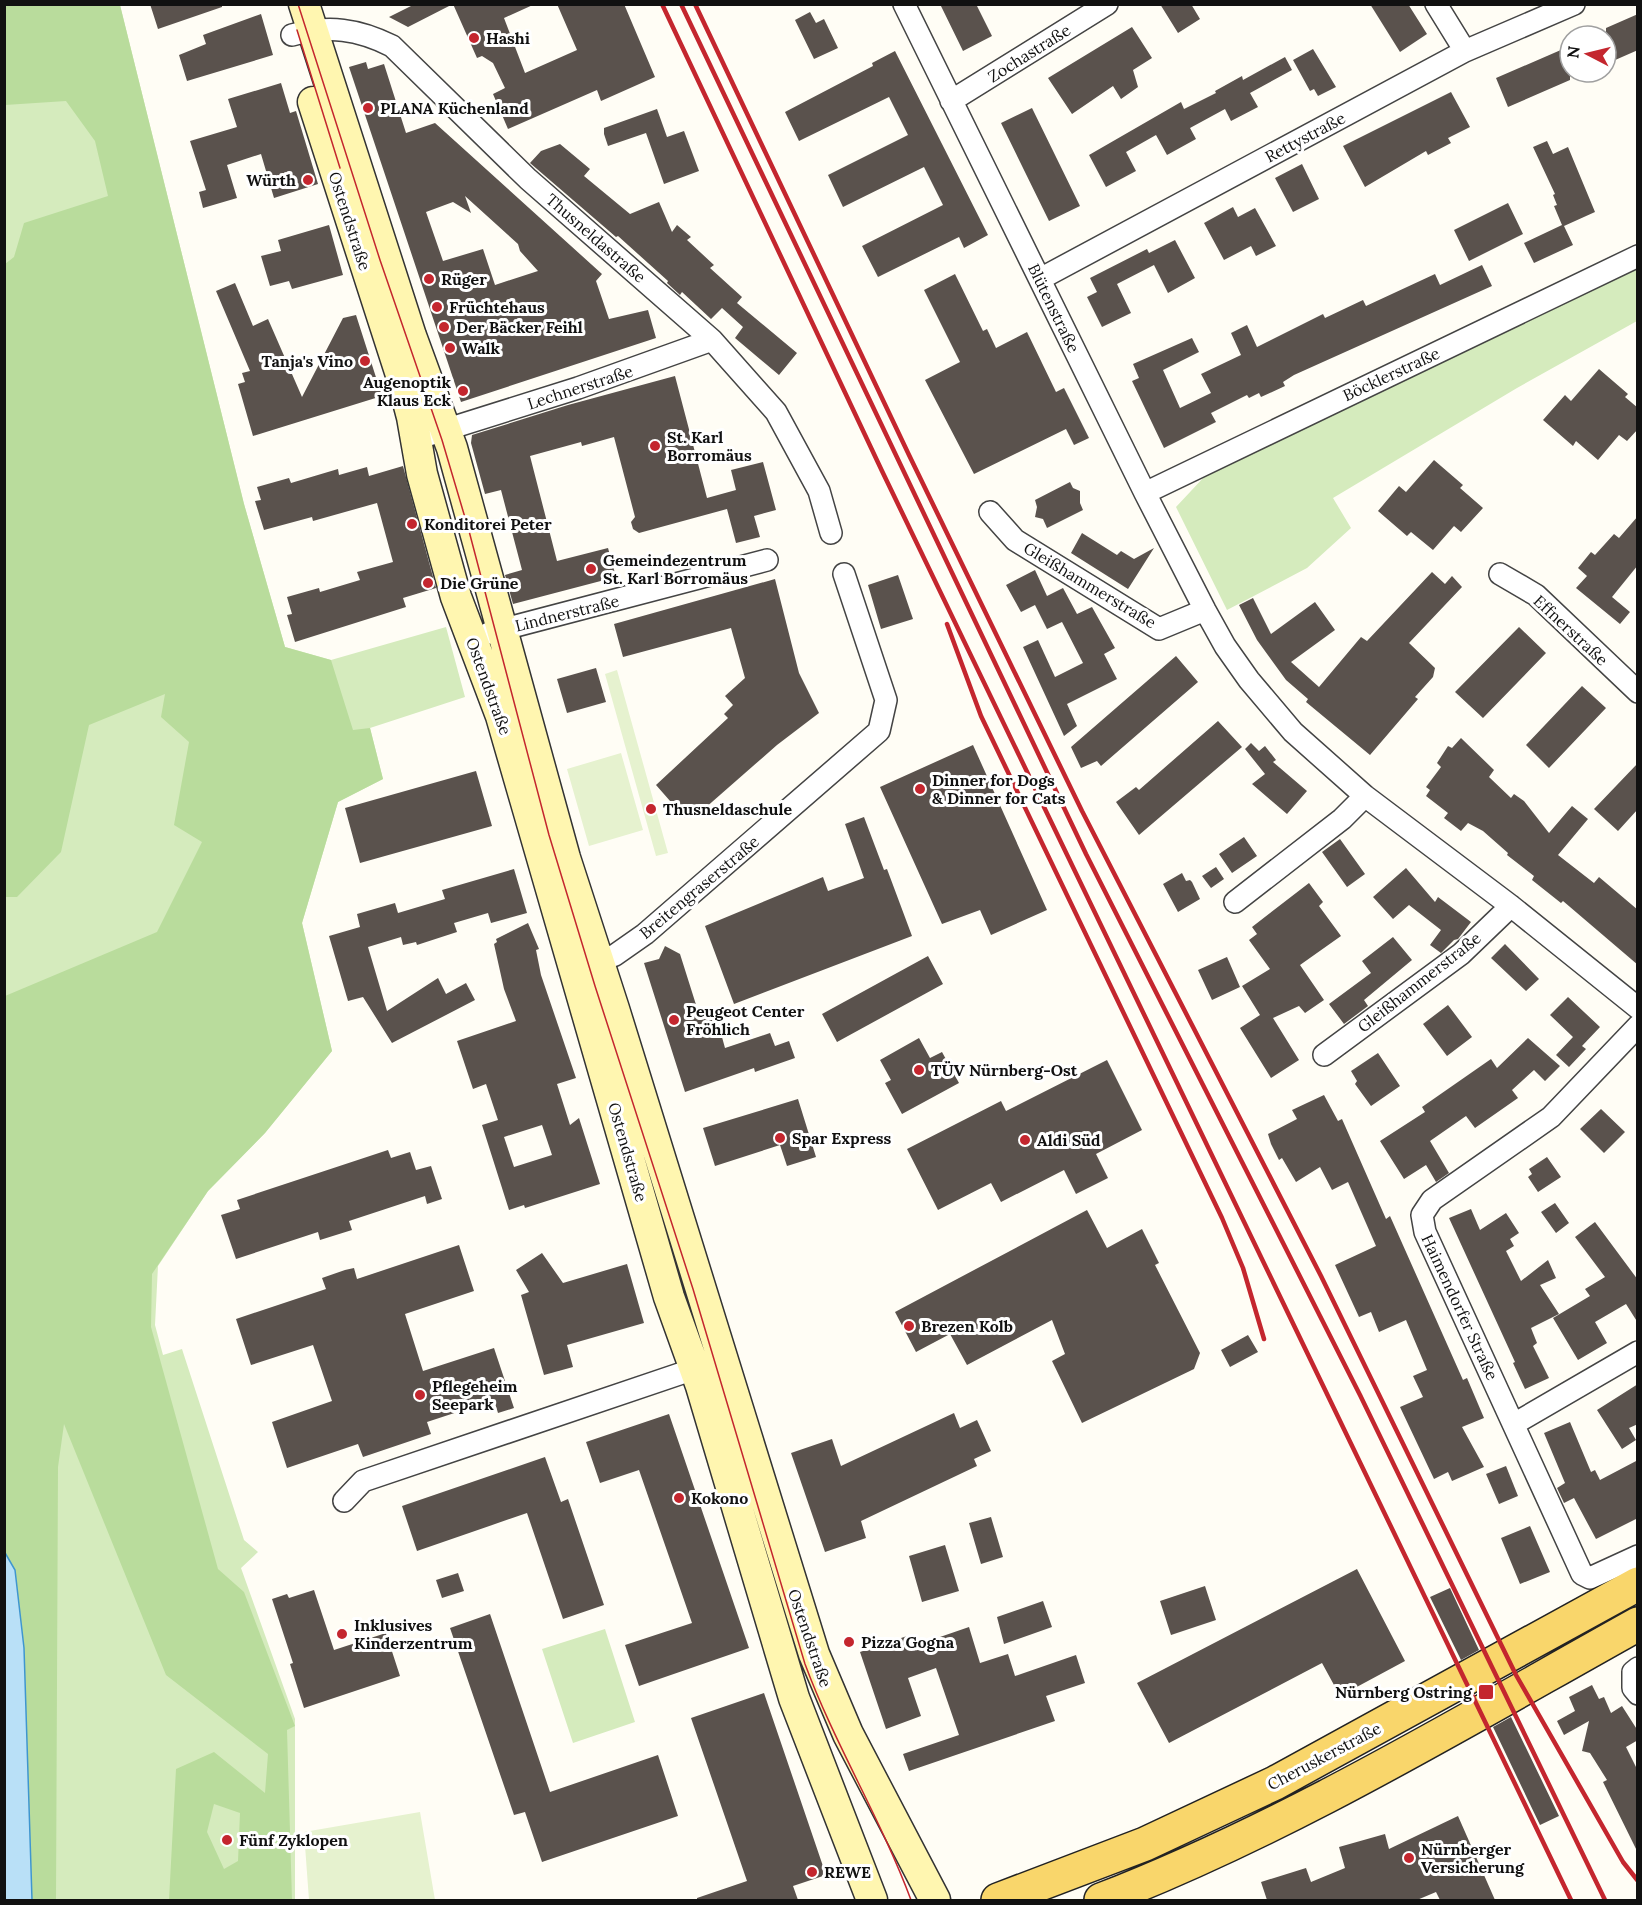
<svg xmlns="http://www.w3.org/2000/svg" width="1642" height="1905" viewBox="0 0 1642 1905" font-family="Lora,serif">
  <rect width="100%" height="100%" fill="#fffdf5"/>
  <path fill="#d5ebbd" d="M5,5H120L244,504L285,647L331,660L446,627L465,697L370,728L383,779L338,802L302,923L332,1051L265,1133L208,1191L158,1266L155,1325L163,1355L182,1349L244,1540L258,1552L241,1568L295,1719V1900H32L24,1648L15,1570L5,1551Z
    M1637,267V321L1517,388L1333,498L1351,528L1307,568L1227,610L1176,507L1205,476Z
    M605,1629L635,1722L573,1743L542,1649Z"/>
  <path fill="#b9dc9c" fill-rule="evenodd" d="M5,5H120L244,504L285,647L331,660L353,730L370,728L383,779L338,802L302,923L332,1051L265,1133L208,1191L152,1274L151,1327L218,1569L244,1592L295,1726L287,1730L292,1900H169L176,1769L214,1752L265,1793L268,1754L166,1675L64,1424L58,1467L56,1900H32L24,1648L15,1570L4,1551L5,996L157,932L202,842L174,825L189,742L161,717L165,694L89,725L61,852L17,897H5V264L14,257L24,223L108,196L95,141L66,101L5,105ZM214,1804L240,1813L238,1861L224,1869L207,1832Z"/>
  <path fill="#e6f2cf" d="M617,670L668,853L656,856L605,674Z
    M621,753L643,830L589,846L567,769Z
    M420,1812L435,1900H309L304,1832Z"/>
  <path fill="#b9e0f7" stroke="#3f96cf" stroke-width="1.5" d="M4,1551L15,1570L24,1648L32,1900H5Z"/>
  <path fill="#5a524d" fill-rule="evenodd" d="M150,4H222V7L158,29Z
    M415,4H453L408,27L389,17Z
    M453,4H535L504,18L525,73L577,50L557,4H624L655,77L601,101L597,90L508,129L493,94L505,88L493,63L482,56L477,58Z
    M940,4H976L992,36L963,51Z
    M1160,4H1191L1200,19L1178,33Z
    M1370,4H1408L1427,34L1400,52Z
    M810,12L816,23L824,19L838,48L814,59L795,20Z
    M261,14L273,55L187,81L179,55L206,44L203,35Z
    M1638,14V50L1606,64V28Z
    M1132,27L1152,58L1133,70L1138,87L1121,99L1113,86L1072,114L1048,78Z
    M1570,46V80L1508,107L1496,78Z
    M1313,49L1336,87L1318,96L1314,89L1310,91L1293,60Z
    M895,51L988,235L964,248L959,237L878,277L862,246L943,205L924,167L843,207L828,175L908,135L889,97L799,141L785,112L873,66L872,63Z
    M1285,57L1292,70L1250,93L1258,107L1231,121L1225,109L1190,128L1196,139L1167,155L1156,135L1126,152L1136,171L1106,187L1089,155L1181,102L1184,109L1216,93L1215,91L1242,76L1243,80Z
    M366,62L368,69L384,64L406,133L435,123L602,274L596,281L609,319L648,310L656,338L461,402L349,67ZM465,196L518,244L520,251L538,271L495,285L483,249L443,261L426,212L453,202L471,213Z
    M281,83L290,113L296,111L318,184L274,198L261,154L227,165L237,198L203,208L199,192L206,190L190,141L237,127L228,99Z
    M1451,92L1470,127L1448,138L1451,143L1428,155L1426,151L1365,187L1343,146Z
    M1032,108L1080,206L1049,221L1001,123Z
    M657,109L667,137L684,131L699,171L664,184L646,133L608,146L604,134V128Z
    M1547,141L1553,154L1568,147L1595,212L1564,226L1573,245L1534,263L1524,243L1562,225L1554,206L1557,205L1553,195L1555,194L1533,147Z
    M560,144L590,169L584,176L630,214L659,202L672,232L677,225L691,237L687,240L714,265L710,268L742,297L737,303L797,353L779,375L735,338L743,327L722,308L711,319L682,292L680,295L667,283L668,281L618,236L616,237L530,163L541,151Z
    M1302,164L1319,199L1293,212L1275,178Z
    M1508,203L1523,234L1469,261L1454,230Z
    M1233,207L1238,217L1255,208L1276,246L1256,256L1251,246L1224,260L1204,223Z
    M329,225L343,275L292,289L289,281L270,286L261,256L281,251L278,240Z
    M1175,240L1195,278L1168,293L1154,265L1117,284L1131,313L1102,327L1087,297L1097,292L1090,278L1147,249L1149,253Z
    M1482,265L1492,286L1294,375L1283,382L1285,386L1261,397L1259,393L1249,398L1247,395L1211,413L1216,422L1164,448L1132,381L1139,378L1133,364L1192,338L1199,352L1163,370L1180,408L1211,393L1201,374L1241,355L1231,333L1247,325L1257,347L1323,314L1325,318L1363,300L1366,306L1435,274L1440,285Z
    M955,274L983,331L987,329L996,348L1027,332L1056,392L1064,388L1089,438L1074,445L1066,429L974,474L925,380L960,362L924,290Z
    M235,283L253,326L268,319L302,397L343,318L356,315L382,396L253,436L238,384L245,382L242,373L250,371L216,291Z
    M1599,369L1628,394L1625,397L1638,408V429L1627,441L1619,435L1598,460L1576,441L1573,446L1543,420L1565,395L1571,401Z
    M675,376L707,498L736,490L731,470L763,462L776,510L754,516L760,537L736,543L727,509L639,533L633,529L631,522L635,517L614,437L582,446L581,442L530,456L557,561L608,548L616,577L513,604L505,575L522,570L501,490L485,494L471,443L472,435L568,405Z
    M1434,460L1463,485L1460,488L1483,508L1461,532L1454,526L1433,550L1411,532L1407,536L1378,511L1399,486L1406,492Z
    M403,466L436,588L403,598L406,607L295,642L287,615L292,614L287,597L319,588L320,592L360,580L357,572L393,562L377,503L313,521L312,517L264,530L255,501L261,500L257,487L289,478L291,483L338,469L339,475L367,467L369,476Z
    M1070,482L1073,488L1080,491V503L1083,510L1047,528L1043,519L1035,517L1037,507L1035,500Z
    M1638,516V565L1612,597L1630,612L1620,624L1576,588L1587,576L1578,568L1591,552L1595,555L1614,534L1619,538Z
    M1082,533L1117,555L1121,551L1134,559L1154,548L1128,589L1071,553Z
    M1035,570L1047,596L1063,588L1077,614L1092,607L1115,648L1104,654L1117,679L1067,704L1077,726L1064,736L1023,647L1038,640L1055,677L1083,663L1062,622L1047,629L1035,605L1021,612L1006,585Z
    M1432,572L1445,584L1452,576L1462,587L1409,643L1435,668L1433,677L1415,697L1418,699L1370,755L1306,702L1308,699L1286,680L1257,640L1239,605L1253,598L1271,634L1315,602L1335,630L1291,662L1319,687L1361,637L1367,641Z
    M898,575L913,619L881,629L868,585Z
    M775,579L799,673L819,713L777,745L704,809L700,804L685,818L656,785L728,718L724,714L733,705L725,696L745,678L731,628L623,657L614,624Z
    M1519,627L1546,653L1483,718L1455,692Z
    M1176,656L1198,682L1101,766L1097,761L1081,768L1071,747Z
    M596,668L606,702L567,713L557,679Z
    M1582,686L1606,708L1549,768L1526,745Z
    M1218,721L1242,747L1139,835L1116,802L1136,787L1139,790Z
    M1461,738L1494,770L1489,777L1511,798L1514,794L1524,801L1549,833L1572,806L1588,819L1558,855L1594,883L1599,877L1638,910V965L1563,901L1561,903L1532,880L1534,876L1507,855L1508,853L1483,831L1468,823L1461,831L1444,818L1448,813L1426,796L1430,790L1426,787L1441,767L1437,763L1448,746L1452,748Z
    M1251,743L1259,751L1265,746L1276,760L1273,762L1307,791L1287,814L1252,784L1265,774L1245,749Z
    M973,745L1047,910L991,935L980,910L942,924L880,787Z
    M1638,763V809L1618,831L1594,809Z
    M476,771L492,826L360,863L345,808Z
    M864,817L884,870L887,869L912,936L734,1004L705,926L823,877L828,891L864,878L845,824Z
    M1244,837L1257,856L1232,873L1219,854Z
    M1340,839L1365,874L1347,887L1322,852Z
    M1216,867L1224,879L1211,888L1202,876Z
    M1406,868L1435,902L1438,897L1471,922L1458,939L1454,940L1441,953L1430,945L1441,930L1409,905L1393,919L1373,897Z
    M514,869L527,913L491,923L488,913L454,923L457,932L417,945L416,942L403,945L401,937L368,947L387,1011L438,978L446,994L466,983L475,1000L392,1043L363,997L348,1001L329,936L360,927L357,914L395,903L398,913L445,899L442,890Z
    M1182,873L1186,881L1190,880L1192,882L1200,899L1178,912L1163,884Z
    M1309,883L1323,902L1319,906L1341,936L1300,965L1324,1000L1305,1013L1299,1006L1273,1018L1299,1060L1271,1078L1240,1028L1260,1015L1242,986L1270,969L1249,940L1257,934L1252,927Z
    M528,923L539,949L536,950L541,975L576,1078L557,1084L570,1125L579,1118L600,1184L525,1208L524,1205L509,1210L482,1125L498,1120L486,1084L473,1089L457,1041L516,1021L504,989L494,944L497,942L496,939ZM542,1125L552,1155L514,1167L504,1137Z
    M1393,937L1412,960L1364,1000L1368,1006L1344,1024L1329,1004L1371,973L1362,961Z
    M1505,944L1539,979L1526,991L1491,958Z
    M665,946L680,954L698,1011L717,1019L725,1048L770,1033L775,1046L789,1041L795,1058L755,1072L754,1068L685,1092L644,963L659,959Z
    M928,956L943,984L837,1042L822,1014Z
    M1227,957L1240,987L1212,1000L1198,970Z
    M1568,997L1600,1027L1582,1046L1586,1049L1569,1067L1556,1055L1573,1037L1550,1015Z
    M1448,1005L1472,1037L1447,1056L1423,1024Z
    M919,1038L930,1058L942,1052L959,1083L902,1114L885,1083L891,1080L880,1060Z
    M1528,1038L1560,1066L1545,1081L1534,1070L1512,1090L1518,1098L1475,1128L1466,1116L1430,1141L1449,1173L1436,1182L1426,1165L1404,1179L1380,1141L1425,1112L1422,1107L1491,1059L1497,1068Z
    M1378,1053L1400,1086L1371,1106L1355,1084L1357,1081L1351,1071Z
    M1107,1060L1142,1130L1096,1154L1108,1178L1076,1194L1064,1170L1001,1202L991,1183L938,1210L907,1149L1001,1101L1006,1111Z
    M1324,1095L1338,1121L1342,1119L1386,1219L1390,1216L1463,1380L1467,1378L1484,1418L1462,1427L1484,1467L1452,1481L1448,1472L1434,1479L1400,1407L1423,1397L1413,1376L1427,1370L1406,1320L1379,1332L1371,1312L1359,1317L1335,1265L1376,1246L1348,1182L1332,1190L1320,1167L1296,1182L1282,1158L1279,1160L1271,1144L1268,1134L1297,1119L1292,1110Z
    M798,1099L816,1157L787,1166L780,1145L715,1166L703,1128Z
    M1601,1109L1625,1132L1604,1153L1580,1129Z
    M388,1150L391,1158L410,1152L416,1170L431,1166L442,1199L427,1204L425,1196L349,1221L352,1230L320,1240L318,1232L236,1259L221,1215L240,1209L237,1200Z
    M1547,1157L1561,1177L1538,1192L1528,1177L1532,1174L1529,1169Z
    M1555,1203L1569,1223L1556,1233L1541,1212Z
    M1471,1209L1480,1230L1506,1213L1519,1233L1510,1239L1514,1246L1506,1251L1521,1281L1548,1260L1556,1278L1540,1285L1559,1314L1531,1328L1537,1343L1533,1346L1549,1378L1525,1389L1513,1363L1515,1362L1449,1218Z
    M1087,1210L1107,1248L1142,1229L1159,1263L1155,1265L1200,1353L1194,1369L1082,1423L1052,1361L1065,1354L1052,1320L967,1365L950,1334L916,1352L895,1312Z
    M1595,1222L1638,1280V1323L1626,1304L1595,1322L1607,1343L1578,1360L1553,1318L1590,1296L1585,1289L1605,1277L1575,1237Z
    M459,1245L474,1291L405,1314L423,1371L494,1348L514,1408L498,1413L494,1400L427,1422L431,1434L363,1457L358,1444L287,1468L272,1422L332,1401L313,1345L251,1365L236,1319L326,1289L322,1278L345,1270L354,1268L357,1279Z
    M542,1253L563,1283L627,1264L644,1323L567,1345L573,1367L544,1375L521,1295L529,1292L516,1270Z
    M1248,1335L1258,1352L1230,1367L1221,1350Z
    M1638,1384V1424L1629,1428L1636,1440L1622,1449L1597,1410Z
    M954,1413L960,1428L977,1420L991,1451L974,1459L977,1466L861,1521L866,1538L825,1552L791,1453L832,1439L841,1466Z
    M669,1414L749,1648L639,1686L625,1645L692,1623L639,1470L600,1483L586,1442Z
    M1570,1422L1591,1472L1595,1470L1600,1480L1638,1460V1518L1596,1539L1574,1498L1564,1503L1557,1488L1565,1483L1544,1433Z
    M545,1457L561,1502L568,1499L604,1605L563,1619L527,1513L417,1551L402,1506Z
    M1506,1466L1518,1496L1499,1504L1486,1474Z
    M991,1517L1003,1557L981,1564L969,1523Z
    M1530,1526L1550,1572L1520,1584L1501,1538Z
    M945,1545L959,1591L922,1602L909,1556Z
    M1357,1569L1405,1661L1340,1696L1322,1663L1169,1743L1137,1683Z
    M458,1573L464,1591L442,1598L436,1580Z
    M1205,1586L1216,1620L1171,1635L1160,1601Z
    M1450,1588L1479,1650L1461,1660L1430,1597Z
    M314,1590L334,1650L386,1633L400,1676L304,1708L290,1664L293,1663L272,1599L287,1594L289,1598Z
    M1043,1601L1052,1627L1004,1644L997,1617Z
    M490,1614L550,1792L658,1755L678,1816L542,1862L525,1812L514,1815L450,1628Z
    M969,1627L980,1663L1008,1654L1015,1676L1076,1655L1085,1683L1046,1696L1055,1721L909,1771L903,1754L959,1735L936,1668L908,1678L921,1716L886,1729L860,1652L907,1636L911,1647Z
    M1592,1685L1599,1699L1604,1697L1611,1713L1622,1706L1638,1731V1740L1626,1747L1638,1771V1853L1603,1782L1607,1780L1590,1753L1582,1751L1589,1721L1564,1735L1557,1721L1575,1711L1569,1697Z
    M764,1693L826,1875L793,1886L798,1900H697V1898L747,1881L691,1718Z
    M1511,1717L1559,1816L1540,1825L1493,1727Z
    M1458,1816L1495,1900H1440L1436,1892L1417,1900H1267L1261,1882L1306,1868L1311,1882L1345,1868L1339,1847L1385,1834L1389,1849Z"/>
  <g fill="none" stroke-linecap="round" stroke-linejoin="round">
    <g stroke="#444" stroke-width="24">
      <path id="minor" d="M904,4L1145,493L1205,610L1225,646L1249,680L1293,732L1365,796L1511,906L1638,1008
        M1436,4L1465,51
        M292,35C329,25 358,29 392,46L528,179L712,340L776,412L819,491L831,533
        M951,101L1107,4
        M1040,279L1465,51L1574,4
        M416,439L578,388L712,340
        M1145,493L1638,256
        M990,512L1015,540L1159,629L1205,610
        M1500,574L1536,595L1638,692
        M489,633L767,560
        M1235,902L1342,819L1365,796
        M587,966L615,955L645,934L879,731L886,700L844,574
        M1638,1026L1551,1117L1432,1200L1422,1215L1425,1232L1582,1574L1590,1578L1638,1556
        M1324,1055L1461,954L1511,906
        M1514,1424L1638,1352
        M344,1501L363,1481L706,1365
        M1638,1668L1633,1672V1688L1638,1694"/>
    </g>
    <g stroke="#333" stroke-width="33">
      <path id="secondary" d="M304,4L411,336L452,448L565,858L614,1009L814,1654L848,1734L935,1900
        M313,102L401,375L412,417L422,474L456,597L501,716L669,1297L701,1386L794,1698L872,1900"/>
    </g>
    <g stroke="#222" stroke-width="36">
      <path id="primary" d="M998,1900L1145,1844L1275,1783L1638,1584
        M1101,1900C1289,1827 1462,1722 1638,1624"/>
    </g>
    <use href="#minor" stroke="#fff" stroke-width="21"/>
    <use href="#secondary" stroke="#fff6b0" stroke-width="30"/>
    <use href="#primary" stroke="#f9d66b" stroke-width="33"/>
    <path stroke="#c4262e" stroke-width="1.5" d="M298,4L380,260L442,440L469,531L549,835L595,986L693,1289L805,1664C835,1745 881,1819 911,1900
      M297,30L340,168"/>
    <path stroke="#c4262e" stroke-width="4.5" d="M662,4L882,471L1571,1900
      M681,4L1086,854L1360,1395L1605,1900
      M695,4L909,455L1082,811L1321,1276L1516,1675L1623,1862L1638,1881
      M947,624L981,716L1222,1218L1243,1268L1264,1339"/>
  </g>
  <g fill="#c4262e" stroke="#fff" stroke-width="2">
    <circle cx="474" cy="38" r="6"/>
    <circle cx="368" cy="108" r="6"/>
    <circle cx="308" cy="180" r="6"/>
    <circle cx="429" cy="279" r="6"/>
    <circle cx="437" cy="307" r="6"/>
    <circle cx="444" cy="327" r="6"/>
    <circle cx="450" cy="348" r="6"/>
    <circle cx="365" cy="361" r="6"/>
    <circle cx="463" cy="391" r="6"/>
    <circle cx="655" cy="446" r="6"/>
    <circle cx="412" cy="524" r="6"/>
    <circle cx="591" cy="569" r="6"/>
    <circle cx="428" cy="583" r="6"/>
    <circle cx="920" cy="789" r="6"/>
    <circle cx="651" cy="809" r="6"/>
    <circle cx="674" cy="1020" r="6"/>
    <circle cx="919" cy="1070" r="6"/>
    <circle cx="780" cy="1138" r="6"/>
    <circle cx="1025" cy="1140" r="6"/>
    <circle cx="909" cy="1326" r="6"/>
    <circle cx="420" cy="1395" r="6"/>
    <circle cx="679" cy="1498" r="6"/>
    <circle cx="342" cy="1634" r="6"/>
    <circle cx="849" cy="1642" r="6"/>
    <rect x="1478" y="1684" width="16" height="16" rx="3"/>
    <circle cx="227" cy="1840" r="6"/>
    <circle cx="1409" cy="1858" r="6"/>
    <circle cx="812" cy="1872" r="6"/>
  </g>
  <g text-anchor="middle" stroke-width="6" stroke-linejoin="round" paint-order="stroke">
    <g font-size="16" font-weight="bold" fill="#111" stroke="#fff" text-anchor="start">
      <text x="486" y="44">Hashi</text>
      <text x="380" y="114">PLANA Küchenland</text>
      <text x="296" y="186" text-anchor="end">Würth</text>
      <text x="441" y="285">Rüger</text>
      <text x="449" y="313">Früchtehaus</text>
      <text x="456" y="333">Der Bäcker Feihl</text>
      <text x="462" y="354">Walk</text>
      <text x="353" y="367" text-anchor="end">Tanja's Vino</text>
      <text x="451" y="388" text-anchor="end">Augenoptik<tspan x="451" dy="18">Klaus Eck</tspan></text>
      <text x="667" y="443">St. Karl<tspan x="667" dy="18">Borromäus</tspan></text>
      <text x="424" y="530">Konditorei Peter</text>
      <text x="603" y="566">Gemeindezentrum<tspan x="603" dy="18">St. Karl Borromäus</tspan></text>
      <text x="440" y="589">Die Grüne</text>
      <text x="932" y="786">Dinner for Dogs<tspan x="932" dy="18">&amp; Dinner for Cats</tspan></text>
      <text x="663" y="815">Thusneldaschule</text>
      <text x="686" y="1017">Peugeot Center<tspan x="686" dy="18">Fröhlich</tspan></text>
      <text x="931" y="1076">TÜV Nürnberg-Ost</text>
      <text x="792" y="1144">Spar Express</text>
      <text x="1037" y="1146">Aldi Süd</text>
      <text x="921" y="1332">Brezen Kolb</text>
      <text x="432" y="1392">Pflegeheim<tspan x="432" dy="18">Seepark</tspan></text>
      <text x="691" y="1504">Kokono</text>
      <text x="354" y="1631">Inklusives<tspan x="354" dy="18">Kinderzentrum</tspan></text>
      <text x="861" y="1648">Pizza Gogna</text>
      <text x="1472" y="1698" text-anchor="end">Nürnberg Ostring</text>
      <text x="239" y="1846">Fünf Zyklopen</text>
      <text x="1421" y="1855">Nürnberger<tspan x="1421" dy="18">Versicherung</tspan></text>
      <text x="824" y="1878">REWE</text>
    </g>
    <g font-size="16" fill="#111" stroke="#fff">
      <text transform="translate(1029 53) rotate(-32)" y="6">Zochastraße</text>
      <text transform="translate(1305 137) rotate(-28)" y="6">Rettystraße</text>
      <text transform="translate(350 221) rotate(72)" y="6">Ostendstraße</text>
      <text transform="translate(596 238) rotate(41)" y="6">Thusneldastraße</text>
      <text transform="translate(1054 308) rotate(64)" y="6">Blütenstraße</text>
      <text transform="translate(1391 374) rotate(-25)" y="6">Böcklerstraße</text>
      <text transform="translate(580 387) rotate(-18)" y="6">Lechnerstraße</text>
      <text transform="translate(1090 585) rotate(31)" y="6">Gleißhammerstraße</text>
      <text transform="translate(567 613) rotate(-14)" y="6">Lindnerstraße</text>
      <text transform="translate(1571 630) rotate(43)" y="6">Effnerstraße</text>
      <text transform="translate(489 686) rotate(70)" y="6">Ostendstraße</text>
      <text transform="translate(699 887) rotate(-40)" y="6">Breitengraserstraße</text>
      <text transform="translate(1419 982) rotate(-38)" y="6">Gleißhammerstraße</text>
      <text transform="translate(628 1152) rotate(74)" y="6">Ostendstraße</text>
      <text transform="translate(1460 1307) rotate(65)" y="6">Haimendorfer Straße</text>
      <text transform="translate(810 1638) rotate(71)" y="6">Ostendstraße</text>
      <text transform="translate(1324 1756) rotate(-28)" y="6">Cheruskerstraße</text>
    </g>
  </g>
  <rect width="1642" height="1905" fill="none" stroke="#111111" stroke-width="12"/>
  <g transform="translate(1588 54) rotate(277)"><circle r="28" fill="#ffffff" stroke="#a0a0a0" stroke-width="1.5"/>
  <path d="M0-4.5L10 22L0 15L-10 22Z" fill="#c4262e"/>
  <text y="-9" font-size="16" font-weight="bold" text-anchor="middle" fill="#111111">N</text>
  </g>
</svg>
